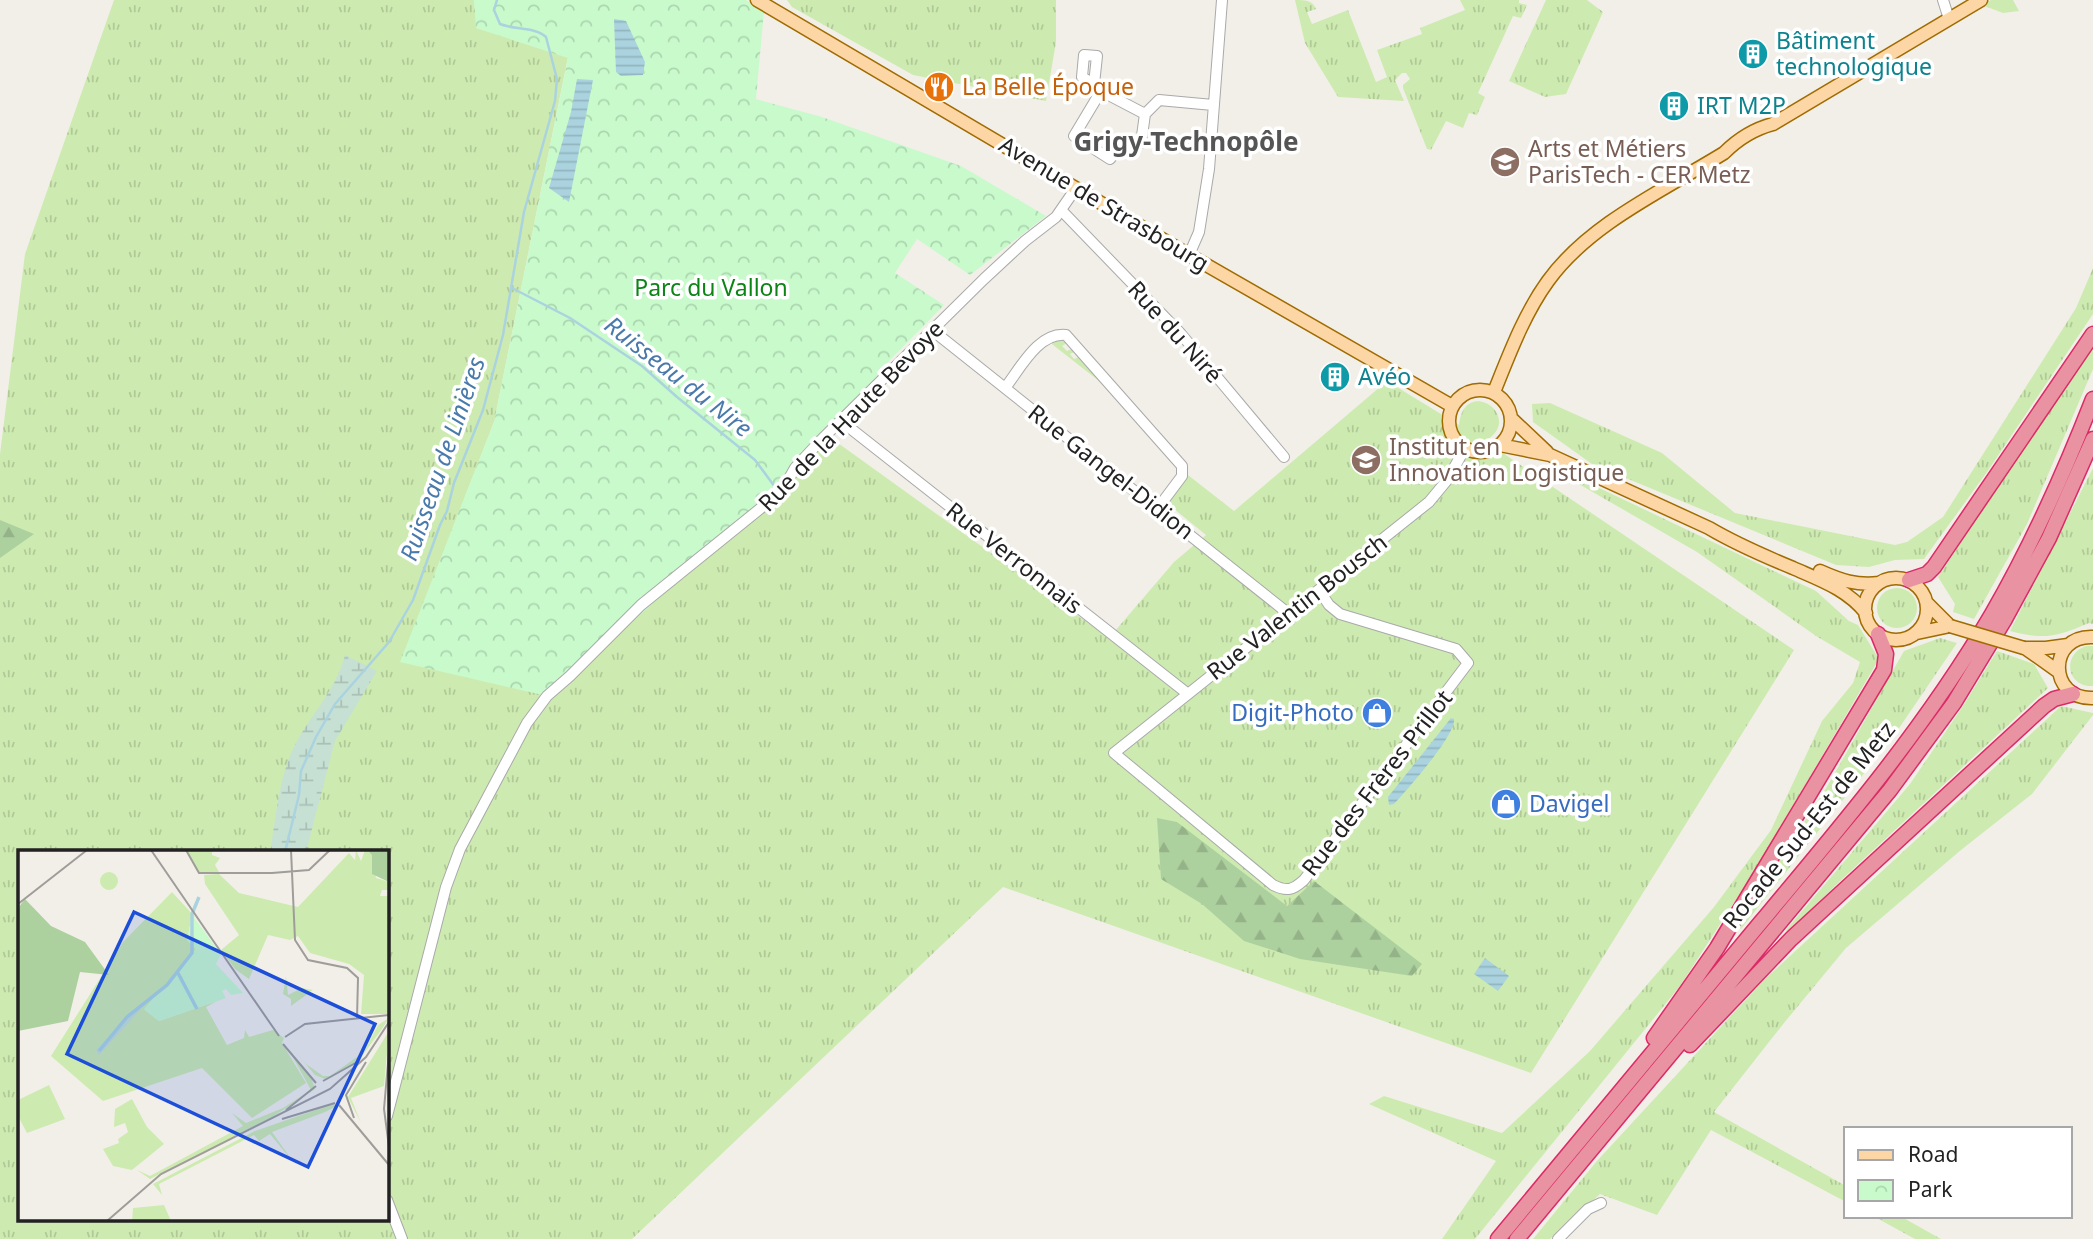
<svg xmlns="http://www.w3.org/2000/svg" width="2093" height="1239" viewBox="0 0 2093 1239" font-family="'Noto Sans',sans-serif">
  <defs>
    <pattern id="grass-tufts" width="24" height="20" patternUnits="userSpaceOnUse" patternTransform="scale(1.75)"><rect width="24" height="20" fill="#cdebb0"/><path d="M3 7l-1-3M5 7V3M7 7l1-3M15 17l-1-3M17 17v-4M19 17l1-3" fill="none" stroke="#b0c997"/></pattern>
    <pattern id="forest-firs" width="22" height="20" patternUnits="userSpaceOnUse" patternTransform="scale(1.75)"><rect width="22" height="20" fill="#add19e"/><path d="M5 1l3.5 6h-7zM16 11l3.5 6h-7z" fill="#95b388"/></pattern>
    <pattern id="wetland-marsh" width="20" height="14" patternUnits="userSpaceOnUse" patternTransform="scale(1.75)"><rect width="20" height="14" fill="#c6e0d4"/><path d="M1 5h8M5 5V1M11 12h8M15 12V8" fill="none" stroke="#aac0b6"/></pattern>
    <pattern id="park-crowns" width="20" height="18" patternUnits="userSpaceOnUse" patternTransform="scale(1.75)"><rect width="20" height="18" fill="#c8facc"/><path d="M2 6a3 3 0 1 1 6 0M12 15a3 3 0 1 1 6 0" fill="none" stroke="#acd6af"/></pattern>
    <pattern id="water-rules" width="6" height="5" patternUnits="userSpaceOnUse" patternTransform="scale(1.75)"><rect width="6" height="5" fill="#aad3df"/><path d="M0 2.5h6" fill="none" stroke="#92b5bf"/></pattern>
  </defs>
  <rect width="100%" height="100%" fill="#f2efe9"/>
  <path fill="url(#grass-tufts)" fill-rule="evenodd" d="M114,0H474L477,28L568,57L494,422L401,662L848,414L889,361L831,438L1109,638L1174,562L1206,535L1168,504V500L1188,475L1234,511L1387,381L1459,425C1465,374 1526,418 1485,441L1794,650L1531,1073L1003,887L632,1239H0V454L25,254ZM19,852H387V1220H19Z
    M787,0H1056V42L1046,101L913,75L792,7Z
    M1295,0C1306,0 1312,0 1316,9L1307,12L1312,24L1348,10L1376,82L1387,77L1377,50L1422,34L1420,28L1465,10L1460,0H1519V3L1527,5L1521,18L1513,16L1478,93L1485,97L1477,115L1469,113L1463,128L1446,121L1431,150L1427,149L1403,88V85L1410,79L1406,73H1402L1395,80L1404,101L1338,97L1305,43Z
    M1546,0H1587L1603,12L1566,94L1545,97L1509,81Z
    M1991,0H2013L2019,11L2003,13L1982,5Z
    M2093,268V314L1987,472L1924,559L1895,560L1869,567L1836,565L1592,464L1533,422L1532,404L1550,403L1662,453L1735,513L1895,545L1907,542L1943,517L2076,308Z
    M1062,338L1069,342L1062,346L1067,351L1073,348L1077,351L1070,354L1074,359L1081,356L1108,388L1048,341Z
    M2093,342V369L2027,524L1974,619L1953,612L1955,604L1938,577Z
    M2093,468V624L2089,623C2056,637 2045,640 2010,631Z
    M1577,483L1595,486L1816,591L1849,621L1858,625L1879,659L1754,872L1680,986L1475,1239H1442L1496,1161L1369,1104L1384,1096L1502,1133L1590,1051L1714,907L1771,830L1822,721L1853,683L1860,662L1816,636L1697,552Z
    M1877 608a20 20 0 1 1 40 0a20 20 0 1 1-40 0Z
    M1940,638L1957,643L1895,734L1741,929L1738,926L1828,785L1904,651Z
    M2086,646H2093V686C2066,687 2062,654 2086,646Z
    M1997,651L2034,664L2048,688L1839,882L1788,933L1786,930L1910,784L1963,706Z
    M2061,706L2093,713V715L2032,794L1961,850L1846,948L1784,1023L1714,1112L1846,1186V1202L1711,1130L1657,1215L1600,1194L1550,1239H1533L1596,1162L1764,980Z
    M1873,1216H1900L1941,1239H1915Z"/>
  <path fill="url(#forest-firs)" d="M0,520L34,534L0,558Z
    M1157,818L1177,822L1287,906L1314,881L1422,964L1412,976L1300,959L1244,941L1202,904L1161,879Z"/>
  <path fill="url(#wetland-marsh)" d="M345,655L377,671L335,741L306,852H270C275,823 278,789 288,761C302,722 335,695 345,655Z"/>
  <path fill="url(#park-crowns)" d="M474,0H746L764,11L756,99L822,117L961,166L1046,216L970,275L917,239L895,273L944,305L889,361L848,414L730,536L547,696L400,662L494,422L568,58L476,28Z"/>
  <path fill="url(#water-rules)" d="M614,19L626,21L645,62L643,75L621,76L616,72Z
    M577,79L593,80L569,202L549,188L571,112Z
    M1451,718L1454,719C1456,735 1407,790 1394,804L1389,805L1388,797Z
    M1485,958L1509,976L1498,991L1474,974Z"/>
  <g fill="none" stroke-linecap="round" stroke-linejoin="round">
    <path stroke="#aad3df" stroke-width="2.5" d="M512,288L570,318L642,366L677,397L755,460L775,487
      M285,852L299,795L301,771L316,737L335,704L389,642L413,600L440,525L447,511L454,483L483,410L503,335L524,212L555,101L557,79L546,37C536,27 514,30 500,24L494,10L497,0"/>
    <g stroke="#a9a9a9" stroke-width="12">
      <path id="minor" d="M1943,0L1949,19
        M1094,84L1082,77L1084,55L1097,56L1094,84L1101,91
        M1145,114L1101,91L1074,136L1110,159L1121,143H1141L1145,114L1159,100L1213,105
        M1062,211L1181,334L1284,457
        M1189,255L1199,232L1209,169L1222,0
        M932,330L1289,614
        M1005,388C1020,369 1038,332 1066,335L1182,466V476L1158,508
        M841,421L1188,694
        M1319,590L1329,605L1340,614L1456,649L1468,663L1304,880C1293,890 1287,892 1273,885L1114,753L1429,502L1448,479L1465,448
        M387,1116L446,887L460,849L527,723L547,696L570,676L641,605L782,491L795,468L820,441L984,279L1025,241L1056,217L1076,188
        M387,1200L402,1239
        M1558,1239L1588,1209L1601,1203"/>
    </g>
    <g stroke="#a06b00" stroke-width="15">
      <path id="major" d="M757,0L1189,255L1452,406
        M1449 421a31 31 0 1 1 62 0a31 31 0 1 1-62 0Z
        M1494,392C1509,355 1524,314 1548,281C1589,224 1664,190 1724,153C1738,139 1754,129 1773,124L1981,0
        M1512,419L1547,452
        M1500,445L1550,455L1709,528C1736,544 1764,556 1793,568C1820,580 1847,589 1866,613
        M1820,571C1840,580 1857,586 1879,583
        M1865 609a31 31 0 1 1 62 0a31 31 0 1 1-62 0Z
        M1927,603L1950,626
        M1917,633L1950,626
        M2093,637C2047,635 2048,700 2093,698
        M2024,648H2046L2068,645
        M2025,648L2059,672"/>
    </g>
    <g stroke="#dc2a67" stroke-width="17">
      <path id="highway" d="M1909,580L1927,574L1934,567L2093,334
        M1654,1038L1717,948L1884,670L1886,654L1878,634
        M1690,1045L1791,939L2044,706L2054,699L2073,694
        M1498,1239C1586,1133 1673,1028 1761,922C1844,823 1927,725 1992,614C2032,545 2064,473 2093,399
        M1517,1239L1890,790L1954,703L2005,619L2049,538L2093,439"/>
    </g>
    <use href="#minor" stroke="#fff" stroke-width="10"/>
    <use href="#major" stroke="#fcd6a4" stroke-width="12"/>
    <use href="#highway" stroke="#e892a2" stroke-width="14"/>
    <g stroke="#a06b00" stroke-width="15" stroke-linecap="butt">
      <path id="major-bridge" d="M1950,626L2024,648"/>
    </g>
    <use href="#major-bridge" stroke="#fcd6a4" stroke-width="12"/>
  </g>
  <defs>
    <g id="building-disc" transform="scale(1.575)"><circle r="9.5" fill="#0f9aa8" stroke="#fff"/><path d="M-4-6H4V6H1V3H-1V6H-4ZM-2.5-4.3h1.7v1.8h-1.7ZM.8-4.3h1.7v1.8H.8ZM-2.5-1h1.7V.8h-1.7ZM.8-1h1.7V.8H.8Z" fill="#fff"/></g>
    <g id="restaurant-disc" transform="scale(1.575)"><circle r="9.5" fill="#e8710a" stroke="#fff"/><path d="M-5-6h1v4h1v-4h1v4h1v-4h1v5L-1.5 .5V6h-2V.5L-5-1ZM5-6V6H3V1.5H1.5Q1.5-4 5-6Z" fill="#fff"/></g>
    <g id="university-disc" transform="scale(1.575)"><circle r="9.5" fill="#8d6e63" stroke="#fff"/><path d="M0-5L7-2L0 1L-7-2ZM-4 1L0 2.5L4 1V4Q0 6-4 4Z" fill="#fff"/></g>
    <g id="shop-disc" transform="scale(1.575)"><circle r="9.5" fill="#3f7fe0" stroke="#fff"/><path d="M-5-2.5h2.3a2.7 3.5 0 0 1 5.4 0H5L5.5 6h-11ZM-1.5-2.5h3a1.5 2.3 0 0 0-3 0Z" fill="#fff"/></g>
  </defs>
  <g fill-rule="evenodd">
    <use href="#building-disc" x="1753" y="54"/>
    <use href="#restaurant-disc" x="939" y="87"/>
    <use href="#building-disc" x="1674" y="106"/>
    <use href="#university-disc" x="1505" y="162"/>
    <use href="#building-disc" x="1335" y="377"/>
    <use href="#university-disc" x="1366" y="460"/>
    <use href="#shop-disc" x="1377" y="713"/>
    <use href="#shop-disc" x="1506" y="804"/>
  </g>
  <g text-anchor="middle" stroke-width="7" stroke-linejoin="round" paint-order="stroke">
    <g font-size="23" fill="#0d838f" stroke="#fff" text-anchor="start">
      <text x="1776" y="49">Bâtiment<tspan x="1776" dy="26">technologique</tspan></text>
      <text x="1697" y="114">IRT M2P</text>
      <text x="1358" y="385">Avéo</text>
    </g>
    <g font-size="23" fill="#c56008" stroke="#fff" text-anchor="start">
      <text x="962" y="95">La Belle Époque</text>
    </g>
    <g font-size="23" fill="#785e54" stroke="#fff" text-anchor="start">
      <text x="1528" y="157">Arts et Métiers<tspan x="1528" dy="26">ParisTech - CER Metz</tspan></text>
      <text x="1389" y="455">Institut en<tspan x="1389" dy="26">Innovation Logistique</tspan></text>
    </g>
    <g font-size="23" fill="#222" stroke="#fff">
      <text transform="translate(1104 204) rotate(31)" y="8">Avenue de Strasbourg</text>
      <text transform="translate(1175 332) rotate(48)" y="8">Rue du Niré</text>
      <text transform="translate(851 416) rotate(-46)" y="8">Rue de la Haute Bevoye</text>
      <text transform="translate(1111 472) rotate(38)" y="8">Rue Gangel-Didion</text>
      <text transform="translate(1014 558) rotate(38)" y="8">Rue Verronnais</text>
      <text transform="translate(1297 607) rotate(-38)" y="8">Rue Valentin Bousch</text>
      <text transform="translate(1377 783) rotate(-52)" y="8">Rue des Frères Prillot</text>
      <text transform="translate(1809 825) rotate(-51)" y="8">Rocade Sud-Est de Metz</text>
    </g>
    <g font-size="23" fill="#0c8416" stroke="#fff">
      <text x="711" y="296">Parc du Vallon</text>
    </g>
    <g font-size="23" fill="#366cbe" stroke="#fff" text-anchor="end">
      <text x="1354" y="721">Digit-Photo</text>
      <text x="1529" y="812" text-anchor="start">Davigel</text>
    </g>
    <g font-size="24" font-style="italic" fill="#4a7aab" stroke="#fff">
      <text transform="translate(678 377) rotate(38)" y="8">Ruisseau du Nire</text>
      <text transform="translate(443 459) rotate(-71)" y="8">Ruisseau de Linières</text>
    </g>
    <g font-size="26" font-weight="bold" fill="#555" stroke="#fff">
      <text x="1186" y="151">Grigy-Technopôle</text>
    </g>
  </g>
  <g transform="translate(18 850)">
    <rect width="371" height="371" fill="#f2efe9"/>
    <path d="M168,0H194V5L202,8L197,15L201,22L181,23ZM338,0L343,11L347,0L354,4L358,28L371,32V40H364L362,46H371V164H343L346,125L331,114L292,103L280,86L272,90L250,85L231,129L217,119L203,100L221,85L187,34L186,25L201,24L221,43L280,57L331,3L337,10ZM82 31a9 9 0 1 1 18 0a9 9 0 1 1-18 0ZM154,42L177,67L174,66L169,90L178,99L127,160L141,171L199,151L188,157L209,195L226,188L227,180L231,187L255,180L266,188L264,193L288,233L234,268L184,218L85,251L33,206L105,92ZM268,126L270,145L284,138L295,140L273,156V149L265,144ZM371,168L364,179L341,210L307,229L297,225L270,193L288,214L305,226H312L346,202L360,175ZM371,181L366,236L333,248L343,273L330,247ZM272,202L293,227L297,239L256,266L132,329L119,320L132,326L225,276L214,263L228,273L265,258L293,240ZM31,235L47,269L9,283L0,266V250ZM114,249L129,277L146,294L114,320L95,316L85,299L101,293L100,289L110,282L107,273L96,277L97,259ZM315,254L319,256L307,262L254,282L276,313L252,284L241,291L236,285L141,334L144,345L135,334L237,281ZM146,355L153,371H114L115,358Z" fill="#cdebb0"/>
    <path d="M349,0H371V32L354,24V5ZM7,49L33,76L67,92L91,125L62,122L50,171L0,181V58Z" fill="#add19e"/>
    <path d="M120,156L123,159L81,205L78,200Z" fill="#c6e0d4"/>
    <path d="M174,65L203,104L198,114L225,143L213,145L208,139L204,141L208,148L141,171L126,159L178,99L169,90Z" fill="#c8facc"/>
    <path fill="none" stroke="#aad3df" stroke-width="3.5" d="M160,123L179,159M81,201L109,167L149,135L174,103V64L181,47"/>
    <path fill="none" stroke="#9f9d99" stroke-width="2" d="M133,0L194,89L185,76M168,0L181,23H254L291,20L312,0M273,0L277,90L290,110L329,118L340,128L339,168M0,54L69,0M194,89L261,186M267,187L287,174L371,165M265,194L298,233M371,202L366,259L371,297M305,231L341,211M321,255L371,315M268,260L298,236M336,268L328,245L348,212M264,269L317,253M89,371L143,324L312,239L348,207L371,172"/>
    <path fill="#1d4ed8" fill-opacity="0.15" stroke="#1d4ed8" stroke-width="3.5" d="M116,62L357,174L290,317L49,204Z"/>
    <rect width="371" height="371" fill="none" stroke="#222" stroke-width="3.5"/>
  </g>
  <rect x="1844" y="1127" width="228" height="91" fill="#ffffff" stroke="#a7a7a7" stroke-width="2"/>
  <rect x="1858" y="1150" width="35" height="10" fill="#fcd6a4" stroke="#a7a7a7" stroke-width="2"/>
  <text x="1908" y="1162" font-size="21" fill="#222222">Road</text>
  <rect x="1858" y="1180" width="35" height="21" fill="url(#park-crowns)" stroke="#a7a7a7" stroke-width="2"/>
  <text x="1908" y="1197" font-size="21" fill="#222222">Park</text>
</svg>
